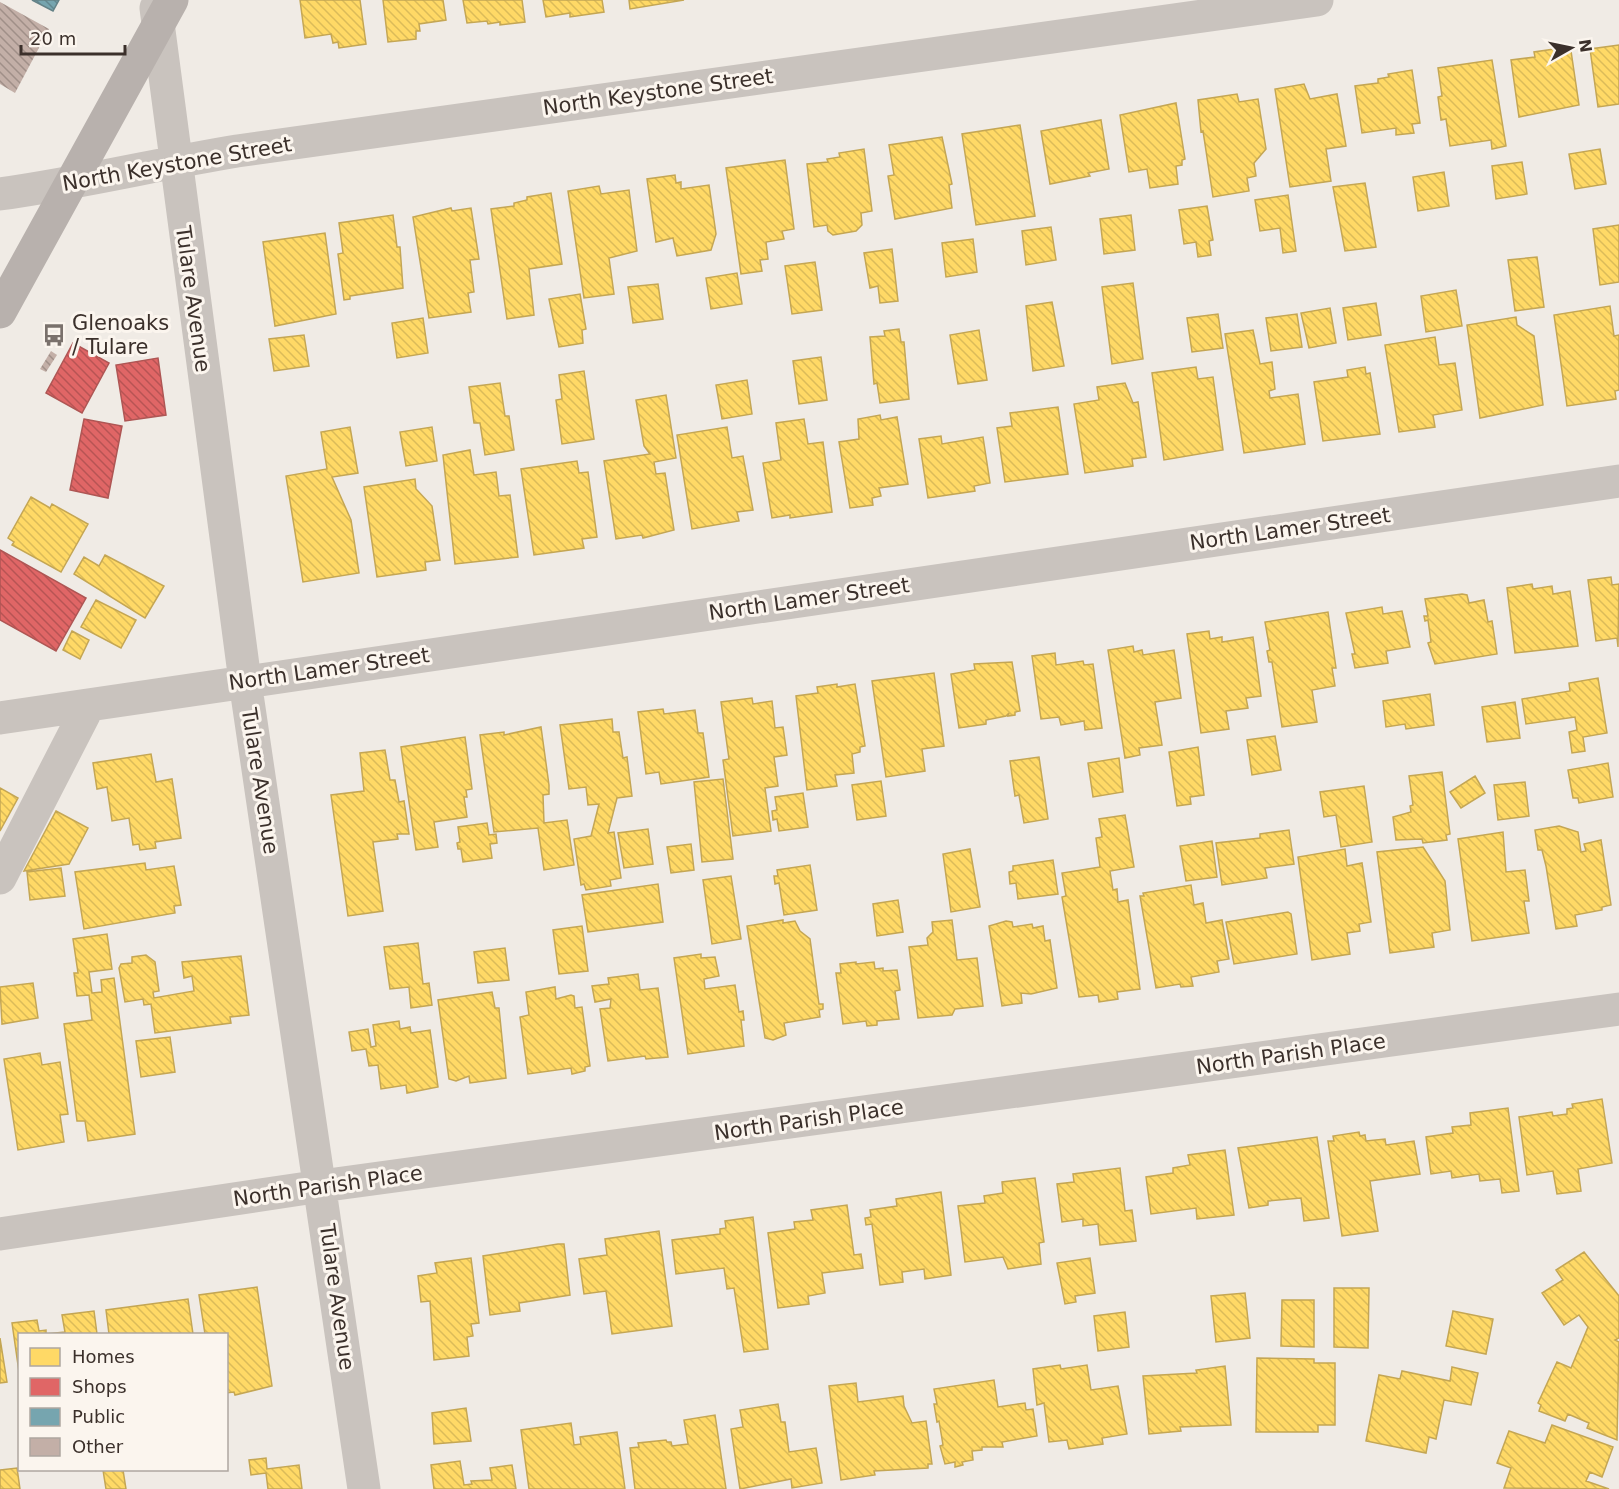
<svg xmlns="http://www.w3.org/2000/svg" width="1619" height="1489" viewBox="0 0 1619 1489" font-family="'DejaVu Sans',sans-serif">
  <defs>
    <pattern id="homes-back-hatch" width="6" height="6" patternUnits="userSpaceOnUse" patternTransform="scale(1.5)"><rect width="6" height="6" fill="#ffd966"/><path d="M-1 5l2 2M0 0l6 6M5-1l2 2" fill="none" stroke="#dbbb59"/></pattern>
    <pattern id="shops-back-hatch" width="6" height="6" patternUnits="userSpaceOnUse" patternTransform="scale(1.5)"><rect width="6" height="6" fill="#e06666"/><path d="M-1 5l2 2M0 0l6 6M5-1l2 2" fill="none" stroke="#b75454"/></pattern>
    <pattern id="public-back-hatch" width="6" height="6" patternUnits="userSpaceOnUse" patternTransform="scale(1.5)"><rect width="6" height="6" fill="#76a5af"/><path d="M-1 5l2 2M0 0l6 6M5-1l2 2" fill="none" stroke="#62878f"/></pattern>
    <pattern id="building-back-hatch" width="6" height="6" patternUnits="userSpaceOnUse" patternTransform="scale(1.5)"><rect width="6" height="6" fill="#c3afa7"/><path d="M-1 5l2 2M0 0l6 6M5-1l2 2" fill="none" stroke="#a08f88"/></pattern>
  </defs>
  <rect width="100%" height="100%" fill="#f0ebe5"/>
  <path fill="url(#homes-back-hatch)" stroke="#c4a654" stroke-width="1.5" d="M300,0H360L366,44L339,48L338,42L333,43L331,34L305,38Z
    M383,0H443L446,20L419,24L420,31H416V39L388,42Z
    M463,0H522L525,22L500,25V22L488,24L487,21L467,23Z
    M543,0H602L604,12L570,17V13L546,17Z
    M629,0H684L630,9Z
    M1619,45V104L1598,107L1590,49Z
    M1568,47L1571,51L1579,105L1519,117L1511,60L1535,57L1534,52Z
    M1492,60L1506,146L1492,149L1491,140L1450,146L1446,119L1441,120L1438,97L1442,96L1438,68Z
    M1412,70L1420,123L1412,124L1414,133L1396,135V128L1362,133L1355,86L1378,83V79L1389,77L1388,74Z
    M1304,84L1310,99L1337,94L1346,146L1326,149L1331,181L1290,187L1275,89Z
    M1237,94L1239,102L1258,99L1266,149L1254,163L1256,176L1247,178L1249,191L1213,197L1203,131L1201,132L1198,100Z
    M1176,103L1185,159L1182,160V165L1176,166L1178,184L1150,188L1147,169L1129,172L1120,115Z
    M1101,120L1109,169L1088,173L1090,176L1050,184L1041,131Z
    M1020,125L1035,216L976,225L962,134Z
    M942,137L952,184L949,185L952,208L895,219L888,176L894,175L889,145Z
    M864,149L872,211L861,213L862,225L856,231L833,235L828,231L827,225L814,227L807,164L828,162L827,159L840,157L839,153Z
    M1600,149L1606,184L1575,189L1569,154Z
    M785,160L794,229L782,231L784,239L766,242L768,259L760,260L762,271L741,274L726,168Z
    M1522,162L1527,194L1496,199L1492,166Z
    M1444,172L1449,206L1418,211L1413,177Z
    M675,175L676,183L681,182V189L709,185L716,234L711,250L677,256L673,238L656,242L647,179Z
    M1365,183L1376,247L1345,251L1333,187Z
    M599,186L601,194L629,190L637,251L609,258L614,294L584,298L568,191Z
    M551,193L562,264L529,269L534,315L507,319L491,209L514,206V203L527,200V197Z
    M1288,195L1296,251L1283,253L1280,228L1260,231L1255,200Z
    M1207,206L1213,240L1209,241L1211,255L1198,257L1196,242L1184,244L1179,210Z
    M451,208L452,211L471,208L479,259L470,260L474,292L468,293L471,312L429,318L413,217Z
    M393,215L397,247H400L403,288L350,296V299L344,300L338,254L343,253L339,223Z
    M1131,215L1135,250L1104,254L1100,219Z
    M1619,225V282L1600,285L1593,229Z
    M1051,227L1056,260L1026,265L1022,231Z
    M325,233L336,314L275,326L263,242Z
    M973,239L977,272L946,277L942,243Z
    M892,249L898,301L880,303L878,286L870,288L864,253Z
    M1537,257L1544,307L1515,311L1508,260Z
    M815,262L822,310L792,314L785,266Z
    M737,273L742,304L711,309L706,278Z
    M1133,283L1143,359L1112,364L1102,287Z
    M658,284L663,319L633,323L628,287Z
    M1456,290L1462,326L1426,332L1421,296Z
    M580,294L586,329L582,330L583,343L559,347L549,299Z
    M1052,302L1064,366L1033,371L1026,306Z
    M1376,303L1381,335L1348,340L1343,308Z
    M1610,306L1614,336L1619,335V390L1615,391L1616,399L1567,406L1554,315Z
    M1330,308L1336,343L1309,348L1301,313Z
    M1218,314L1223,348L1192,352L1187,318Z
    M1297,314L1302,347L1271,351L1266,318Z
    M1516,317L1517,325L1534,336L1543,405L1480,418L1467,325Z
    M423,318L428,353L397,358L392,323Z
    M899,329L901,342H904L909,399L880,403L877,383L874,384L870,337L885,336L884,331Z
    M979,330L987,380L958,384L950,335Z
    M1253,330L1260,364L1272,362L1275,389L1269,391L1270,398L1298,394L1305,444L1244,453L1225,334Z
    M304,335L309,366L274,371L269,339Z
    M1435,337L1439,365L1455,363L1462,410L1433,415L1435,427L1399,432L1385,345Z
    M821,357L827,400L799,404L793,361Z
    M1196,367L1198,379L1213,377L1223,450L1164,460L1152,373Z
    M1365,367L1366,374L1370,373L1380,434L1323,441L1314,382L1348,377L1347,370Z
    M584,371L594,439L562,444L556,400L562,399L559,375Z
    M747,380L752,414L722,419L716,385Z
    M500,383L505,416H509L514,450L485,455L480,423H474L469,387Z
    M1125,383L1133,403L1138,402L1146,457L1132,459L1133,466L1085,473L1074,404L1099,400L1097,387Z
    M666,395L676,458L654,462L656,474L665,473L674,530L643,538L642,535L616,539L604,461L650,454L644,446L636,400Z
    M1058,407L1068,474L1005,482L997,428L1012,426L1010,413Z
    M880,415L881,420L897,417L908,484L879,488L881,496L872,498L873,505L850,508L839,442L859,439L858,419Z
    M804,419L808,444L823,442L832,512L790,518V515L772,518L763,463L781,460L776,423Z
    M350,427L358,473L332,477L351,520L359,573L303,582L286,476L327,469L321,432Z
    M432,427L437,461L406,466L400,432Z
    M727,427L732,458L743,456L753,510L737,512L739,521L692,529L677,435Z
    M941,436L942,444L983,437L990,483L974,486L975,491L928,498L919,439Z
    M470,450L474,475L496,472L499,496L510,495L518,557L455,564L443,455Z
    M577,461L579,473L588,472L597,537L582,539L584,548L534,555L521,469Z
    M415,479L416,489L432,506L440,560L425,562L426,570L377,577L364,487Z
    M31,497L50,508L52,504L88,524L61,572L12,545L14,542L8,538Z
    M105,555L164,586L145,618L74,574L84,557L99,566Z
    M1611,577L1612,585L1619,584L1618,647L1617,638L1596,641L1588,580Z
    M1532,584L1533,589L1552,586L1553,594L1570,591L1578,646L1515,653L1507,588Z
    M1462,594L1467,595L1469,603L1484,600L1488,622L1492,621L1497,654L1435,664L1428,643L1431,642L1428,620L1425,621L1424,616H1428L1425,599Z
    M96,600L136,620L121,648L81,627Z
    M1382,607L1383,614L1402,611L1410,647L1386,651L1388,663L1355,668L1352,654H1355L1346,613Z
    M1328,612L1336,668H1332L1335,686L1312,690L1317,722L1282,727L1272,662H1269L1267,651L1270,650L1265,622Z
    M72,631L89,640L80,659L63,650Z
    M1209,631L1210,639L1222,637V642L1253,637L1261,696L1246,698L1248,708L1226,711L1229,729L1201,733L1187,634Z
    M1133,646L1134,652L1142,650L1143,655L1174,650L1181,698L1155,702L1162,745L1139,748L1140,755L1125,758L1108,650Z
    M1055,653L1056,665L1083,661L1084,665L1093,664L1102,728L1085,730L1084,721L1061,725L1059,717L1041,719L1032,656Z
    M1012,662L1020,711L1015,712V715L1008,716L1009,713L1006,716L986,720V724L959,728L951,674L975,670L974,664Z
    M934,673L944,746L922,749L925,771L886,777L872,681Z
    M1598,678L1607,733L1583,737L1585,751L1572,753L1569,732L1577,730L1575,717L1526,724L1522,699L1570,691L1569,683Z
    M837,684V687L855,684L865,746L860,747V752L852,754L854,773L835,775L837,786L807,790L796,696L818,693L817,687Z
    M1430,694L1434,725L1406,729L1405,724L1386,727L1383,701Z
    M752,698L753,704L772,701L775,728L783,727L787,755L774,757L778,786L765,788L771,831L733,836L723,760L729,759L721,702Z
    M1515,702L1520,738L1487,742L1482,707Z
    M663,709L664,714L695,710L698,733H703L709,777L661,784L659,772L646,774L638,712Z
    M612,719L613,732H619L623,758L627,757L632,796L617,798L608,833L614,832L621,878L610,880L611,886L586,890L584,884L581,885L574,839L591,836L599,804L588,805L586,787L569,789L560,725Z
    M541,727L549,785V794L543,795L544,823L567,820L574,865L544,870L538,828L494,832L480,735L504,732V735Z
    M1275,736L1281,770L1252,775L1247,740Z
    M465,737L472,789L466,790L467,797H464L467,817L434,822L438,847L416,850L401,747Z
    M1198,747L1204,795L1190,797L1191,804L1177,806L1169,752Z
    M385,750L390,780H395L399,802L404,801L409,834H397L398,839L373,842L383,911L348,916L331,795L364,791L360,753Z
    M151,754L156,782L172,779L181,838L155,842L156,848L140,850L139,844L133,845L129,818L112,821L107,787L97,789L93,763Z
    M1039,757L1048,819L1024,823L1019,795L1015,796L1010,761Z
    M1119,758L1123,792L1093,797L1088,763Z
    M1608,763L1613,797L1579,803L1578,798H1573L1568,770Z
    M1442,772L1450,834L1446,835L1447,840L1423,843L1422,839L1396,840L1393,817L1411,812L1410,806L1413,805L1409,776Z
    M1475,776L1485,793L1461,808L1450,792Z
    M723,779L733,859L702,862L694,782Z
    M881,781L886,816L857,820L852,785Z
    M1525,782L1529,816L1498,820L1494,785Z
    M1364,786L1372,842L1341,847L1336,815L1324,817L1320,792Z
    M0,788L18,798L0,831Z
    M803,793L808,827L779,831L777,819L773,820L772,811L777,810L775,797Z
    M56,811L88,828L69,864L24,871Z
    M1125,815L1134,867L1110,871L1113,890L1117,889L1118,902L1128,900L1140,989L1117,992L1118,999L1099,1002L1098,995L1079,997L1062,897L1066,896L1062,873L1100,867L1096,838L1102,837L1099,819Z
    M487,823L489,835L496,834L497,843L490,844L492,858L463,862L461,849H458L457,843L460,842L458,827Z
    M1559,826L1578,832L1581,852L1586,851L1584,844L1601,840L1611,905L1602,907V910L1575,915L1577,926L1556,929L1546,866L1542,850H1538L1535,830Z
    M648,829L653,864L624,868L618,833Z
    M1289,830L1294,864L1265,868L1267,878L1222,885L1216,843L1260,838V834Z
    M1503,832L1506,872L1525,870L1529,901H1524L1529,933L1472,941L1458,839Z
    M1212,841L1217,877L1186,881L1180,846Z
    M691,844L694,870L671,873L667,847Z
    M1423,847L1445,881L1450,930L1432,933L1434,947L1390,953L1377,852Z
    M970,849L980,907L951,912L943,854Z
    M1345,849L1347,866L1362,863L1371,922L1359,924L1360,931L1347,933L1350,954L1312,960L1298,857Z
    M1053,860L1058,894L1018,899L1016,883L1010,884L1009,872L1013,871V866Z
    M145,863L146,870L174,866L181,905L174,906L175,913L84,929L75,872Z
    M810,865L817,910L784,915L779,883L775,884L774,876H778L777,870Z
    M61,868L65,896L30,900L27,872Z
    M731,876L741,939L712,944L703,880Z
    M658,884L663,922L588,932L582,895Z
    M1191,885L1194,905L1203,903L1206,923L1222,920L1229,959L1217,961L1219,972L1191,977L1193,986L1181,987L1180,984L1156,988L1140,896H1144L1143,893Z
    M898,900L903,932L877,936L873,904Z
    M1288,912L1291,914L1297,954L1234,964L1226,922Z
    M783,920V923L795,921L800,931L810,939L819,1004H823V1009L819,1010L820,1017L784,1023L786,1035L773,1040L765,1038L747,926Z
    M952,920L957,960L977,958L983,1006L955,1009L952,1015L918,1018L909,947L928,945L927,938L933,932L932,922Z
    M1006,921L1012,922L1013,927L1032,924L1033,928L1043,926L1045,941L1050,940L1057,988L1031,994L1021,993L1022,1003L1002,1006L989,926Z
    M582,926L588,971L559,974L553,930Z
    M107,934L112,969L89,972L92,993L102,992L101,980L114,978L135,1134L88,1141L85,1121H77L64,1024L92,1020L89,995L77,996L74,973H78L73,939Z
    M418,943L423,984L429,983L432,1005L411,1008L409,987L390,989L384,947Z
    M505,948L509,980L478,983L474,952Z
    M701,954V958L715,957L719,976L704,979L705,989L735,985L739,1012L743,1011L744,1020H741L744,1046L688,1054L674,958Z
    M146,955L155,962L159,991L153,992L154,998L194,991L192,976L184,978L182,962L241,956L249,1015L230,1017L231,1023L155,1033L151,1004L144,1005L143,999L125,1002L119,968L121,964L132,963V957Z
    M856,962V964L874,962L875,969L883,968V971L897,970L900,990L895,991L899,1019L877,1021V1025L867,1026L866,1021L843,1024L836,973H841L840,964Z
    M638,974L640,990L658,988L668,1057L646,1059L645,1056L608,1061L600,1009L610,1008L611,999L595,1002L592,986L609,984L608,978Z
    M33,983L38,1018L2,1024L0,987Z
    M555,987L556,999L571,995L574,996L575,1008L582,1007L590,1066L585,1067V1071L572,1074L571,1068L528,1074L520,1017L529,1015L526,992Z
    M492,992L495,1008H499L506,1078L470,1083L469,1076L456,1081L449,1079L438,1000Z
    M399,1021L400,1029L410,1027L411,1033L430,1030L438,1087L407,1093L406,1085L381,1089L378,1065L369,1066L366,1049L352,1051L349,1032L368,1029L371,1047L376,1046L373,1025Z
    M170,1037L175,1072L141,1077L136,1041Z
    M40,1053L42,1065L60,1062L68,1114L60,1115L64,1142L18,1150L4,1059Z
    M1602,1099L1612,1163L1578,1169L1581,1191L1557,1194L1553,1171L1527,1175L1519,1117L1552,1112L1553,1116L1567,1114V1109L1573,1108L1572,1104Z
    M1508,1108L1519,1191L1502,1193L1500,1179L1480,1181L1479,1174L1452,1178L1451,1171L1431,1174L1426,1137L1453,1133L1452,1127L1471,1125L1470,1113Z
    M1359,1132L1360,1136L1365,1135L1366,1141L1385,1139L1386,1145L1414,1141L1420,1174L1370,1181L1378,1231L1342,1236L1328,1141H1334L1333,1136Z
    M1317,1137L1329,1218L1304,1221L1301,1198L1268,1201V1205L1249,1208L1238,1148Z
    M1225,1150L1234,1215L1197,1219L1196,1208L1151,1214L1146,1177L1173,1173V1168L1190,1165L1188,1155Z
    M1120,1168L1125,1211L1132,1210L1136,1241L1100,1245L1098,1224L1083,1226V1219L1062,1222L1057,1184L1074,1182L1073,1174Z
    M1035,1178L1044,1242L1039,1243L1041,1264L1008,1269L1003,1257L965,1262L958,1206L985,1203L984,1196L1003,1193L1002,1182Z
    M941,1192L951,1275L925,1279L924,1269L902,1272L903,1282L880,1285L872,1224L866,1225L865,1218L871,1217L870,1210L897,1206L896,1199Z
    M847,1205L854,1255L861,1254L863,1268L822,1273L825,1293L808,1296L809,1304L778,1308L768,1233L795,1229L794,1222L813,1220L811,1210Z
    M753,1217L768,1349L744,1352L734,1288L727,1289L724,1268L676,1274L672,1240L720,1234V1229L726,1228L725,1221Z
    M659,1231L672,1326L612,1334L606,1291L584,1294L579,1259L607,1255L605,1239Z
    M558,1244H564L570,1295L519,1303L520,1311L490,1315L483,1256Z
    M1584,1252L1619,1296V1338L1615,1340L1619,1342L1617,1440L1587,1428L1589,1423L1568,1414L1565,1421L1539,1411L1541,1405L1538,1403L1557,1362L1571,1368L1588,1327L1579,1315L1564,1325L1542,1293L1563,1280L1556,1270Z
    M471,1258L479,1323L471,1324L473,1336L467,1337L469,1356L434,1360L430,1301L421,1302L418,1276L437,1273L435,1263Z
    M1090,1258L1095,1293L1075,1296L1076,1302L1065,1304L1057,1263Z
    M257,1287L272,1386L235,1395L234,1392L226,1393V1334H205L199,1295Z
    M1334,1288H1369L1368,1348L1334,1347Z
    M1245,1293L1250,1338L1216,1342L1211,1296Z
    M188,1299L193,1334H109L106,1310Z
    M1282,1300H1314V1347L1281,1346Z
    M94,1311L97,1334H20V1379L12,1323L37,1320L39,1331L46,1330V1334L65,1332L62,1315Z
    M1453,1311L1493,1319L1486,1354L1446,1346Z
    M1125,1312L1129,1347L1098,1351L1094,1316Z
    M0,1338L7,1382L0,1383Z
    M1257,1358L1314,1359V1363H1335V1425H1318V1432H1256Z
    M1060,1365L1061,1369L1087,1365L1091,1390L1118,1386L1127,1434L1102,1438L1103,1444L1069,1449L1067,1440L1049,1442L1044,1403L1037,1405L1033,1369Z
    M1225,1366L1231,1425L1180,1427L1181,1431L1149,1434L1143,1376L1197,1373L1196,1370Z
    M1452,1367L1478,1373L1471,1405L1444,1400L1436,1439L1429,1437L1426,1453L1366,1441L1379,1375L1400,1379L1402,1371L1450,1381Z
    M994,1380L998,1407L1025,1403L1026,1410L1033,1409L1037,1436L1002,1442L1003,1447H982V1450L972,1451L973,1460L962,1462L963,1465L955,1467V1462L945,1464L940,1446L943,1445L939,1421L937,1422L934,1404H937L934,1389Z
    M856,1383L858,1402L903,1396L904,1406L912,1423L926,1421L932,1464H928V1468L874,1471L875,1475L841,1480L829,1386Z
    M778,1404L781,1422H785L789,1452L816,1448L822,1483L792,1488L791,1479L740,1489L731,1429L743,1427L740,1410Z
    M466,1408L471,1441L434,1444L432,1413Z
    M715,1415L726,1489H635L630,1448L639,1447L638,1443L666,1440L667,1442H671L672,1446L688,1444L684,1420Z
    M571,1423L574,1445L581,1444L580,1437L617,1432L625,1489H529L521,1430Z
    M1552,1425L1613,1447L1602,1477L1590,1472L1586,1481L1609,1489L1504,1488L1511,1468L1497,1463L1509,1431L1545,1443Z
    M266,1458L267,1469L299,1465L302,1489H268L266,1473L251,1475L249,1460Z
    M460,1461L464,1485L472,1484L471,1481L492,1480L490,1468L512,1465L516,1489H434L431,1465Z
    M17,1468L20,1489H0V1470Z
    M103,1470H123L126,1489H106Z"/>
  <path fill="url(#shops-back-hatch)" stroke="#ae5654" stroke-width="1.5" d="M73,343L109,363L82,413L46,393Z
    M158,358L166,415L125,421L116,365Z
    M84,419L122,426L108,498L70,490Z
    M0,550L86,598L56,651L0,620Z"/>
  <path fill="url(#public-back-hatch)" stroke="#648287" stroke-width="1.5" d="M32,0H59L53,11Z"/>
  <path fill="url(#building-back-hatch)" d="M0,2L49,29L15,93L0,84Z
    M51,351L57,355L46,372L40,369Z"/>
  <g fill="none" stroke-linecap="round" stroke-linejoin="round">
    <path stroke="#c9c3be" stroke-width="33" d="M156,8L245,681L364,1489
      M0,194C80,183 158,164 237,151L1317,0
      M0,718L1619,481
      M0,878L89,705
      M0,1234L321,1186L1619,1009"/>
    <path stroke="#b8b1ad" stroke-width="33" d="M0,312L172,0"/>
  </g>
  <defs>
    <g id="bus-bare" transform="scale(1.8)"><path d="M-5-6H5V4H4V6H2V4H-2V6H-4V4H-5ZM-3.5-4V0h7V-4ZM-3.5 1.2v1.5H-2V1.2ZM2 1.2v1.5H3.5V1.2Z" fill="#7a716c" stroke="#fbf5ee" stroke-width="2.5" paint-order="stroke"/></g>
  </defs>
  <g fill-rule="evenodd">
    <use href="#bus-bare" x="54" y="335"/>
  </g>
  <g text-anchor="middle" stroke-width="6" stroke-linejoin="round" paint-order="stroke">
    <g font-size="21" fill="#3b302b" stroke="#fbf5ee">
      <text transform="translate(658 92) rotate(-8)" y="7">North Keystone Street</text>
      <text transform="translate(177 164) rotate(-10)" y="7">North Keystone Street</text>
      <text transform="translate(193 299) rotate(82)" y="7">Tulare Avenue</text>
      <text transform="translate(1290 529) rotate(-8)" y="7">North Lamer Street</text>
      <text transform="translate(809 599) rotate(-8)" y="7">North Lamer Street</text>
      <text transform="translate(329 669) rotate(-8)" y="7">North Lamer Street</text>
      <text transform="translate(260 781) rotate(81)" y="7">Tulare Avenue</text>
      <text transform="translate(1291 1054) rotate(-8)" y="7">North Parish Place</text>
      <text transform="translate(809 1120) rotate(-8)" y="7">North Parish Place</text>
      <text transform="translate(328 1186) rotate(-8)" y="7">North Parish Place</text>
      <text transform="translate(337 1297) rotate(82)" y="7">Tulare Avenue</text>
    </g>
    <g font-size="21" fill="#3b302b" stroke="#fbf5ee" text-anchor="start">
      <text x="72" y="330">Glenoaks<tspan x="72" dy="24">/ Tulare</tspan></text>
    </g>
  </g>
  <rect x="18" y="1333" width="210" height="138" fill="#fbf5ee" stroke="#aea6a0" stroke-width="1.5"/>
  <rect x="30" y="1348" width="30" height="18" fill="#ffd966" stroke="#aea6a0" stroke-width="1.5"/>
  <text x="72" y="1363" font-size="18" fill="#3b302b">Homes</text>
  <rect x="30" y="1378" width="30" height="18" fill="#e06666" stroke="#aea6a0" stroke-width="1.5"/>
  <text x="72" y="1393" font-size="18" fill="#3b302b">Shops</text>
  <rect x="30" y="1408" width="30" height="18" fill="#76a5af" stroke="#aea6a0" stroke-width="1.5"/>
  <text x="72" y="1423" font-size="18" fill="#3b302b">Public</text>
  <rect x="30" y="1438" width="30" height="18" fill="#c3afa7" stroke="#aea6a0" stroke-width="1.5"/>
  <text x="72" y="1453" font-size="18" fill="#3b302b">Other</text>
  <g transform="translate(1571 48) rotate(81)" stroke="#fbf5ee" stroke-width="4.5" paint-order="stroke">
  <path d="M0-4.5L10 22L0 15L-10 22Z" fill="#3b302b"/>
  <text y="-9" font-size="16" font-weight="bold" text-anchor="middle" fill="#3b302b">N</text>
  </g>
  <path d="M21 45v9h104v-9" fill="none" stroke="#3b302b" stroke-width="3"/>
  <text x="30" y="45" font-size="18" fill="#3b302b" stroke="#fbf5ee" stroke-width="4.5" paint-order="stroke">20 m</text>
</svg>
